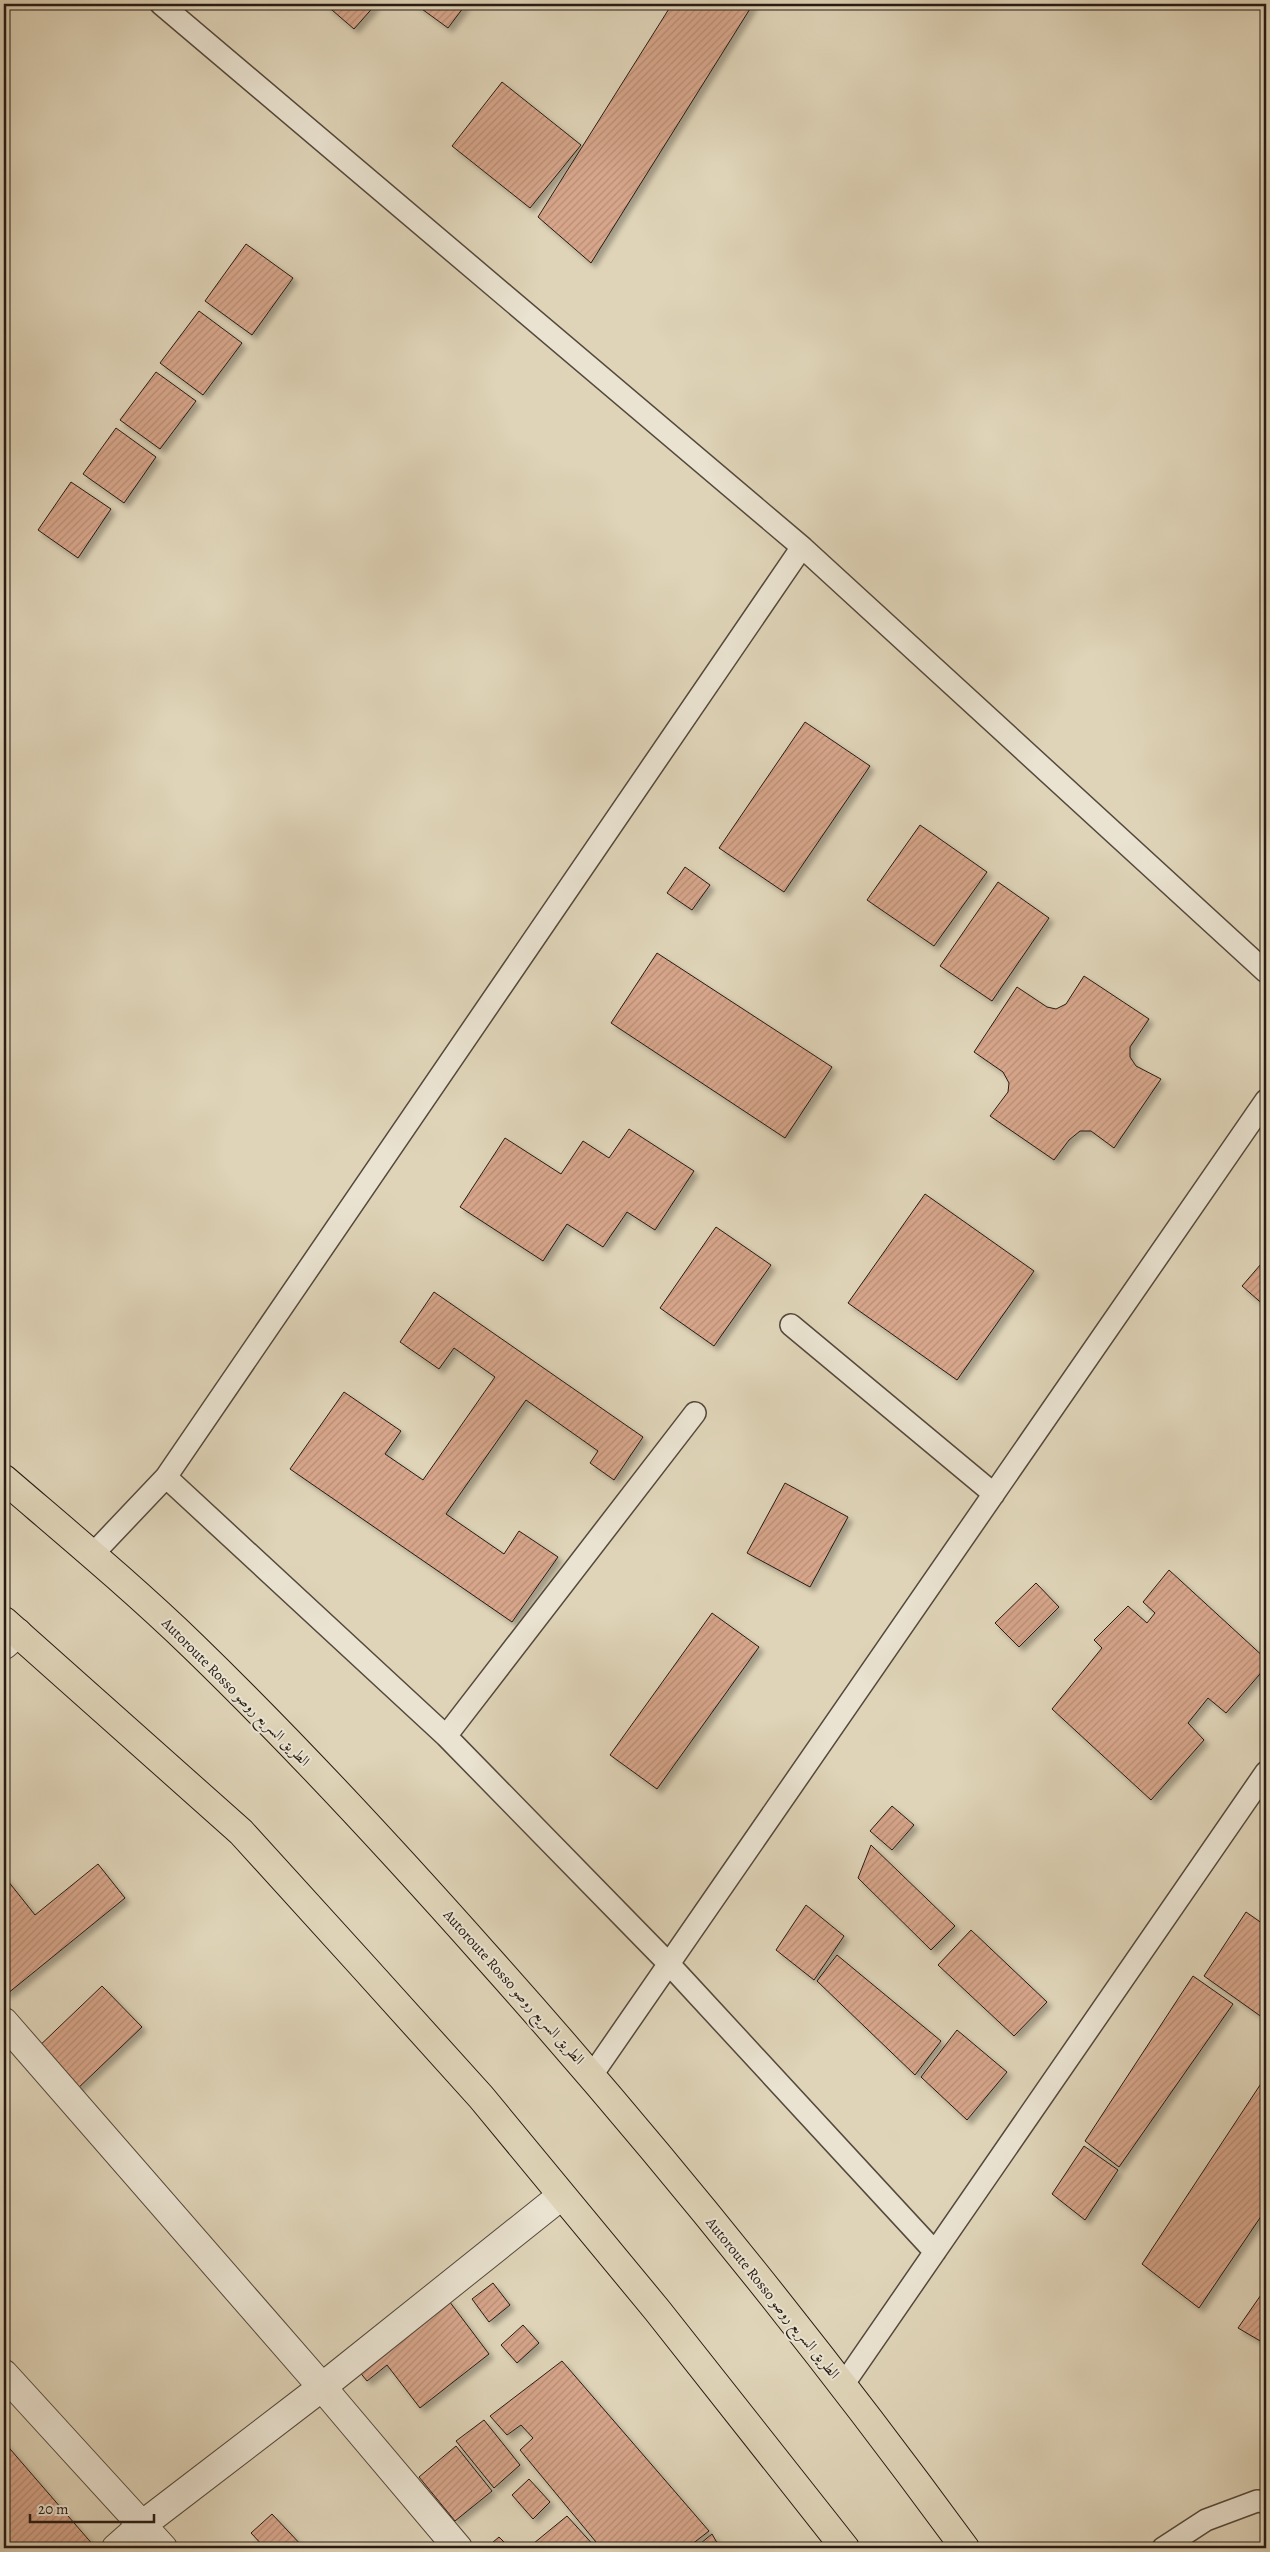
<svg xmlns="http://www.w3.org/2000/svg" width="1270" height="2552" viewBox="0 0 1270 2552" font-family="Alegreya,Amiri,serif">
  <defs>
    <pattern id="building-hatch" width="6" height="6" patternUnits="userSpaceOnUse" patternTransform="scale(1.25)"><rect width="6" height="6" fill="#d6a58a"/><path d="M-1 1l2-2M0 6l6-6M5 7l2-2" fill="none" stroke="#b88d76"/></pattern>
    <filter id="shadow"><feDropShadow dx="4.5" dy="4.5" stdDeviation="2.5" flood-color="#0004"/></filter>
  </defs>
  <rect width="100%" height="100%" fill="#dfd4b8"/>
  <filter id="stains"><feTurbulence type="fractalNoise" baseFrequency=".004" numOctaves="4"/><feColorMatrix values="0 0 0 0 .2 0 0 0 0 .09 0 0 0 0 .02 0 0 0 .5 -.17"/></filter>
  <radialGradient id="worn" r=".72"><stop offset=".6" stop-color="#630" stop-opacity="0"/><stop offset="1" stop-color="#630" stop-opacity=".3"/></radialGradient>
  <path fill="url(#building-hatch)" stroke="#271b13" filter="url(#shadow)" d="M325,4H376L354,29Z
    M415,4H466L448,28Z
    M672,4H753L591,263L538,217Z
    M502,82L581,145L530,208L452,146Z
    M246,244L293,278L252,335L205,301Z
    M199,311L242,343L203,395L160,363Z
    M156,372L196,401L160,449L120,420Z
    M116,428L156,457L124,503L83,474Z
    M71,482L111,509L78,558L38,530Z
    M805,722L870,766L784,892L719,848Z
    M920,825L987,872L934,946L867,900Z
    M685,867L710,885L692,910L667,893Z
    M998,882L1049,918L992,1001L940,966Z
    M657,953L832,1067L785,1138L611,1023Z
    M1084,976L1149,1019L1130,1047V1057L1136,1066L1161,1079L1114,1148L1091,1131H1080L1069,1140L1054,1160L990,1116L1008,1092L1009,1083L1003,1072L974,1052L1017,987L1047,1007L1056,1009L1066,1004Z
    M629,1129L694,1171L655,1230L627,1212L603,1247L567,1224L543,1261L460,1207L505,1138L561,1174L583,1141L609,1158Z
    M925,1194L1034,1271L957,1380L848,1303Z
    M716,1227L771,1265L714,1346L660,1308Z
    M1261,1264L1266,1268V1307L1242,1286Z
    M434,1292L643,1437L614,1480L590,1463L598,1451L526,1400L446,1514L504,1554L519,1531L558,1557L512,1622L290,1469L344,1392L401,1431L385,1454L423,1480L495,1377L454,1348L439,1369L400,1342Z
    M785,1483L848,1517L810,1587L747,1553Z
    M1169,1570L1266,1659V1667L1226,1713L1208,1698L1188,1723L1204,1740L1151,1800L1052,1709L1102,1648L1094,1640L1128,1606L1147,1623L1155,1613L1143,1602Z
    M1036,1583L1059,1607L1019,1647L995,1623Z
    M712,1613L759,1647L657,1789L610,1755Z
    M892,1806L914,1825L892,1850L870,1831Z
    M871,1845L955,1926L931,1950L858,1878Z
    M98,1864L125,1898L7,1994L4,1991V1876L35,1915Z
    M806,1905L844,1936L814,1980L776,1950Z
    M1246,1912L1266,1926V2020L1204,1976Z
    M971,1930L1047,2002L1014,2036L938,1965Z
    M837,1955L941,2041L915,2075L817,1981Z
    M1193,1976L1233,2004L1119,2167L1085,2141Z
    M102,1986L142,2027L74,2092L34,2051Z
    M957,2030L1007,2072L967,2120L921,2077Z
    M1266,2076V2209L1199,2308L1142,2264Z
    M1084,2146L1118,2170L1085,2220L1052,2194Z
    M493,2283L510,2305L489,2322L472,2299Z
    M1263,2292L1266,2294V2337L1262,2342L1238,2328Z
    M446,2297L489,2354L420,2408L387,2365L367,2381L358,2370Z
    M523,2325L539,2343L517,2363L501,2345Z
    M562,2361L709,2531L687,2548H637L631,2543L623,2548H601L520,2450L533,2438L521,2425L507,2435L490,2416Z
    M484,2420L520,2465L494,2488L456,2441Z
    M4,2442L94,2546L91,2548H4Z
    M456,2446L492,2491L455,2521L419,2477Z
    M529,2479L550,2502L533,2519L512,2495Z
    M272,2514L304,2548H265L251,2533Z
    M567,2516L596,2548H528Z
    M712,2534L720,2548H695Z
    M499,2537L510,2548H486Z"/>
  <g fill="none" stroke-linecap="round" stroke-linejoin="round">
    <g stroke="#55493c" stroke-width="24">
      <path id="lane" d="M161,4L802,547L1266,972
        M791,1325L994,1494
        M166,1477L446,1736L669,1964L935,2252
        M92,1555L166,1477L802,547
        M446,1736L695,1413
        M592,2075L1266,1100
        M843,2385L1266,1772
        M1163,2548L1206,2520L1257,2501L1266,2502"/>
    </g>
    <g stroke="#55493c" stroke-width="30">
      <path id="street" d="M4,1645L18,1633
        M4,2022L322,2387L458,2548
        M4,2374L163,2548
        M116,2548L142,2525L322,2387L561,2196"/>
    </g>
    <g stroke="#271b13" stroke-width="30">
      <path id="highway" d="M4,1479C68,1534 133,1588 194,1647C296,1746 393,1851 487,1957C656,2146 815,2343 965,2548
        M4,1621L241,1832L361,1964L481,2097L657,2310L845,2548"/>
    </g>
    <use href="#lane" stroke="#eae3d1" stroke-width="21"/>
    <use href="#street" stroke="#eae3d1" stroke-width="28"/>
    <use href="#highway" stroke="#dfd4b8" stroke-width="28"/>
  </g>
  <g text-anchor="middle" stroke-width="4" stroke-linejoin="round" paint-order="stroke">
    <g font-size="15" fill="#271b13" stroke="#eae3d1">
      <text transform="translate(236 1692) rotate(45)" y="5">Autoroute Rosso الطريق السريع روصو</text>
      <text transform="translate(514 1987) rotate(48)" y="5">Autoroute Rosso الطريق السريع روصو</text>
      <text transform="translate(773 2298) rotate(51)" y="5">Autoroute Rosso الطريق السريع روصو</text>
    </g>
  </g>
  <rect width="1270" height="2552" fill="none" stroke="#dfd4b8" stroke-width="20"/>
  <rect x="5" y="5" width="1260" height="2542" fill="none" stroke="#271b13" stroke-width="2.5"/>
  <rect x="10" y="10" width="1250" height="2532" fill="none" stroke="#271b13"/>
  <path d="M30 2514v8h124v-8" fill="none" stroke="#271b13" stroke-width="2.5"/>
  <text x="38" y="2514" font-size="15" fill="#271b13" stroke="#eae3d1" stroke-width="4" paint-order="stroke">20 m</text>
  <rect width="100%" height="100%" filter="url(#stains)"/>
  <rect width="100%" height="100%" fill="url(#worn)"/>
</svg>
